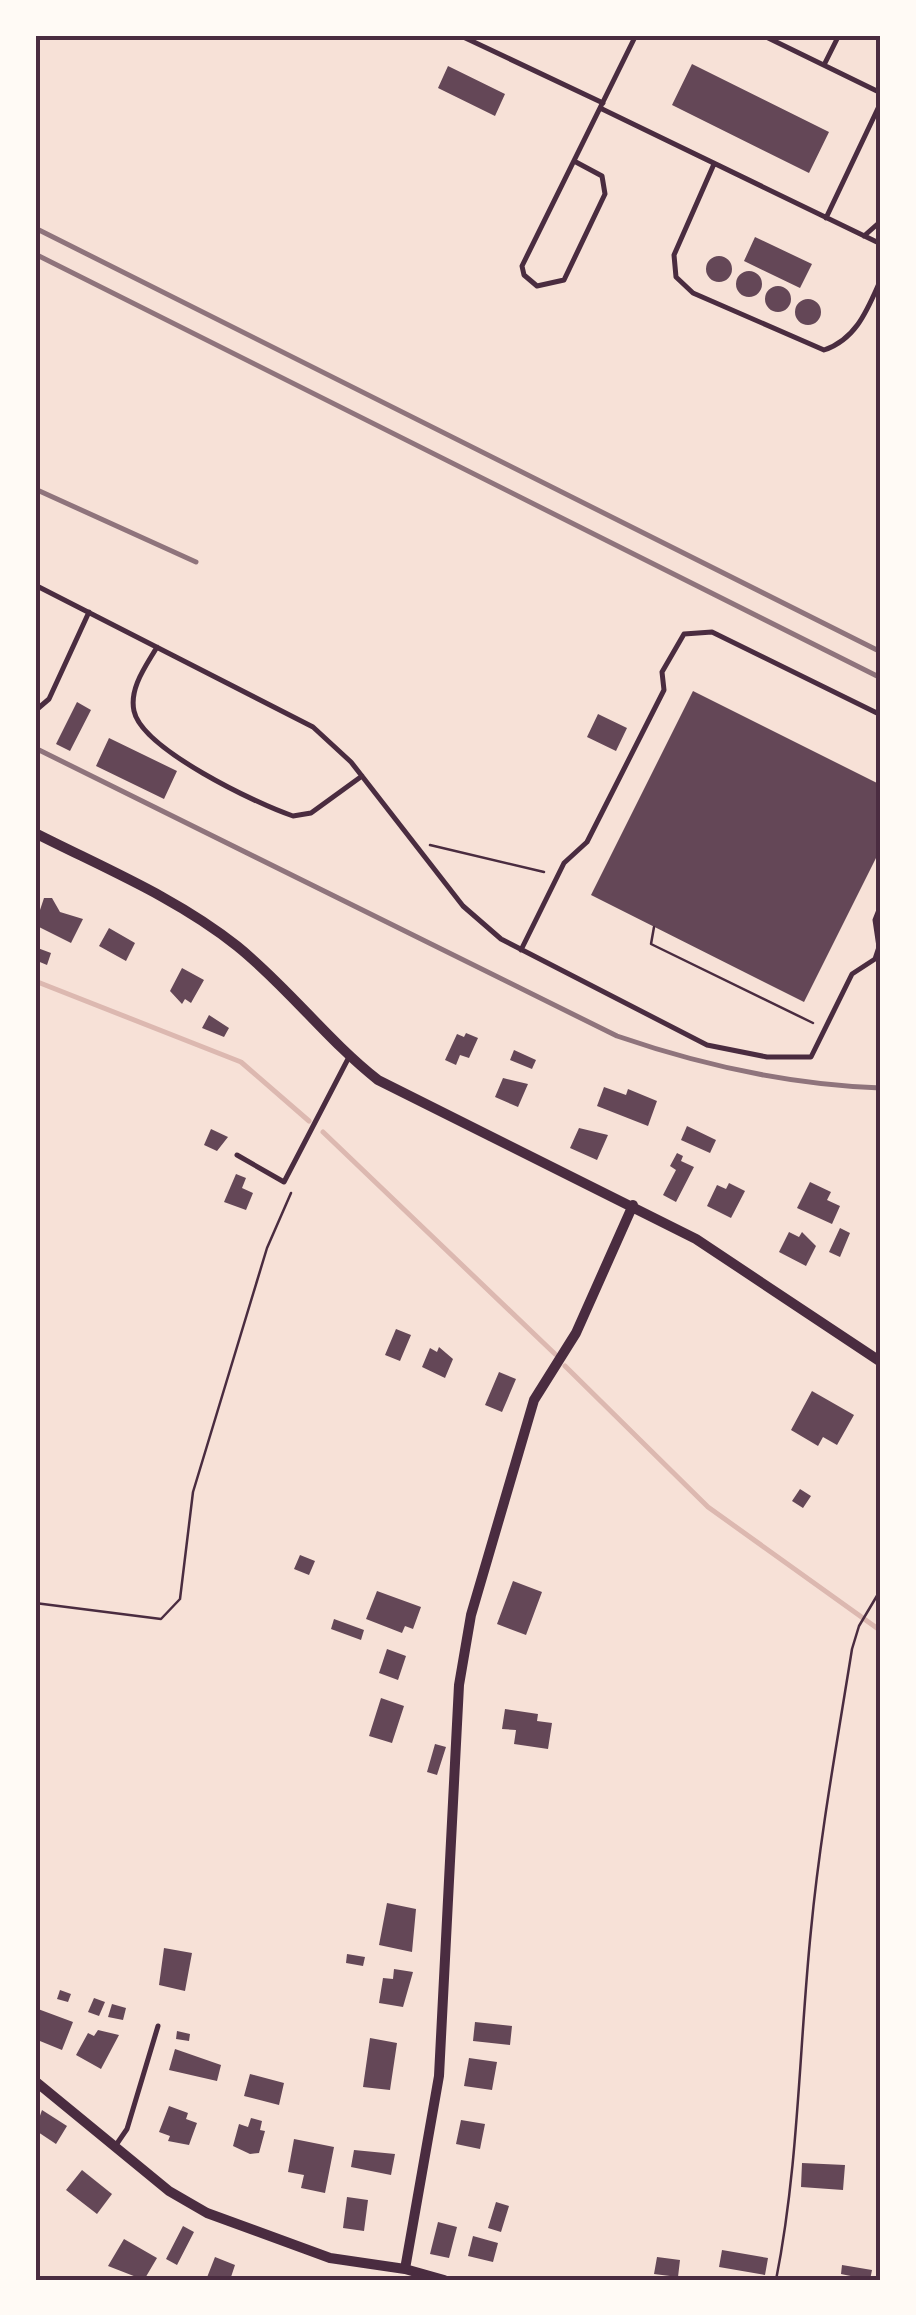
<svg xmlns="http://www.w3.org/2000/svg" width="916" height="2315" viewBox="0 0 916 2315" font-family="Bitter,serif">
  <rect width="100%" height="100%" fill="#f7e1d7"/>
  <g fill="none" stroke-linecap="round" stroke-linejoin="round">
    <path stroke="#dcb8b0" stroke-width="5" d="M35,981L241,1062L309,1121
      M323,1132L555,1354
      M565,1366L708,1507L881,1631"/>
  </g>
  <path fill="#644757" d="M692,64L829,132L809,173L672,105Z
    M448,66L505,94L495,116L438,88Z
    M755,237L812,264L800,288L744,261Z
    M706 269a13 13 0 1 1 26 0a13 13 0 1 1-26 0Z
    M736 284a13 13 0 1 1 26 0a13 13 0 1 1-26 0Z
    M765 299a13 13 0 1 1 26 0a13 13 0 1 1-26 0Z
    M795 312a13 13 0 1 1 26 0a13 13 0 1 1-26 0Z
    M693,691L881,785V848L804,1002L591,895Z
    M77,702L91,710L70,751L56,744Z
    M598,714L627,728L616,751L587,737Z
    M109,738L177,771L164,799L96,766Z
    M44,898H52L60,912L83,919L71,943L35,925Z
    M109,928L135,943L126,961L99,946Z
    M35,947L51,953L47,965L35,960Z
    M182,968L204,980L191,1003L185,999L182,1004L170,991Z
    M209,1015L229,1028L224,1037L202,1028Z
    M466,1033L478,1038L469,1058L460,1055L456,1065L445,1060L457,1034L464,1037Z
    M514,1050L536,1060L532,1069L510,1060Z
    M503,1078L528,1084L518,1107L495,1097Z
    M604,1087L626,1095L628,1089L657,1101L648,1126L597,1106Z
    M687,1126L716,1140L710,1153L681,1140Z
    M579,1128L608,1135L597,1160L570,1148Z
    M211,1129L228,1137L217,1151L204,1145Z
    M677,1153L683,1156L681,1161L694,1167L676,1202L663,1195L676,1170L670,1166Z
    M236,1174L246,1178L242,1188L253,1193L246,1210L224,1202Z
    M810,1182L831,1192L827,1200L840,1206L832,1224L797,1208Z
    M729,1183L745,1191L731,1218L707,1206L717,1185L726,1189Z
    M840,1228L850,1233L840,1257L829,1252Z
    M789,1232L799,1237L802,1232L816,1246L806,1266L779,1252Z
    M396,1329L411,1335L400,1361L385,1355Z
    M439,1347L453,1359L445,1378L422,1367L430,1348L437,1352Z
    M499,1372L516,1379L502,1412L485,1405Z
    M812,1391L854,1415L837,1445L823,1437L818,1446L791,1430Z
    M800,1489L811,1496L803,1508L792,1501Z
    M300,1555L315,1561L309,1575L294,1569Z
    M513,1581L542,1592L526,1635L497,1624Z
    M377,1591L421,1607L413,1629L405,1626L402,1633L366,1619Z
    M334,1619L364,1630L361,1640L331,1629Z
    M387,1649L406,1656L398,1680L379,1673Z
    M381,1698L404,1706L392,1743L369,1736Z
    M505,1709L538,1714L537,1721L552,1723L548,1749L514,1744L516,1730L502,1729Z
    M435,1744L446,1747L437,1775L427,1772Z
    M387,1903L416,1909L412,1952L379,1945Z
    M164,1948L192,1953L185,1991L159,1985Z
    M347,1954L365,1957L363,1966L346,1963Z
    M394,1969L413,1972L403,2007L379,2003L383,1978L393,1979Z
    M60,1990L71,1994L68,2002L57,1999Z
    M94,1998L105,2002L99,2016L88,2012Z
    M112,2004L126,2008L123,2020L108,2017Z
    M38,2009L73,2022L62,2050L35,2039Z
    M475,2022L512,2026L510,2045L473,2041Z
    M98,2030L119,2035L101,2069L76,2055L88,2033L94,2036Z
    M177,2031L190,2034L189,2041L176,2039Z
    M370,2038L397,2043L390,2090L363,2087Z
    M175,2049L221,2065L217,2081L169,2070Z
    M469,2058L497,2062L492,2090L464,2086Z
    M250,2074L284,2083L279,2105L244,2096Z
    M169,2106L188,2113L186,2119L197,2123L189,2145L168,2141L170,2136L159,2132Z
    M42,2110L67,2126L56,2144L35,2130Z
    M251,2118L262,2121L260,2130L265,2131L259,2153L250,2154L233,2146L239,2124L248,2127Z
    M461,2120L485,2124L480,2149L456,2144Z
    M294,2139L334,2147L325,2193L301,2188L304,2175L288,2172Z
    M354,2150L395,2154L391,2175L351,2167Z
    M802,2163L845,2165L843,2190L801,2187Z
    M82,2170L112,2194L97,2214L66,2190Z
    M347,2197L368,2200L364,2231L343,2228Z
    M496,2202L509,2206L501,2232L488,2228Z
    M438,2222L457,2227L449,2258L430,2254Z
    M183,2226L194,2232L177,2265L166,2259Z
    M473,2236L498,2243L493,2262L468,2256Z
    M124,2239L157,2258L144,2280L108,2266Z
    M722,2250L768,2258L765,2275L719,2267Z
    M215,2257L235,2265L230,2280H206Z
    M657,2257L680,2260L678,2277L654,2274Z
    M842,2265L872,2270L870,2280L841,2274Z"/>
  <g fill="none" stroke-linecap="round" stroke-linejoin="round">
    <path stroke="#4a2c40" stroke-width="2.5" d="M430,845L544,872
      M654,927L651,944L813,1023
      M35,1603L161,1619L180,1599L193,1492L267,1248L291,1193
      M776,2280C799,2164 799,2047 811,1930C820,1836 837,1743 852,1649L859,1626L881,1589"/>
    <path stroke="#4a2c40" stroke-width="5" d="M459,35L603,103
      M762,35L881,93
      M824,65L839,35
      M600,108L881,244
      M574,161L602,176L605,194L564,280L537,286L524,275L522,266L636,35
      M714,164L674,255L676,277L693,293L824,350C857,339 868,308 881,279
      M826,218L881,102
      M864,236L881,221
      M35,585L313,727L351,762L463,906L501,939L707,1045L767,1057H811L852,974L875,959L879,947L875,920L881,905
      M157,647C146,666 129,688 134,711C142,749 257,804 293,816L311,813L362,776
      M35,711L49,699L89,612
      M521,950L564,863L587,842L664,690L662,672L684,634L712,632L881,715
      M237,1155L284,1182L349,1057
      M116,2145L127,2129L158,2026"/>
    <path stroke="#4a2c40" stroke-width="10" d="M35,833C104,868 177,898 237,946C288,987 327,1040 378,1080L696,1239L881,1362
      M35,2081L169,2191L207,2213L330,2258L405,2269L444,2280
      M405,2269L439,2076L459,1685L471,1615L534,1400L576,1333L633,1205"/>
    <path stroke="#8f747c" stroke-width="5" d="M35,228L881,652
      M35,254L881,678
      M35,489L196,562
      M35,748L617,1036C704,1066 789,1085 881,1088"/>
  </g>
  <rect width="916" height="2315" fill="none" stroke="#fffaf5" stroke-width="75"/>
  <rect x="38" y="38" width="840" height="2240" fill="none" stroke="#4a2c40" stroke-width="4"/>
</svg>
